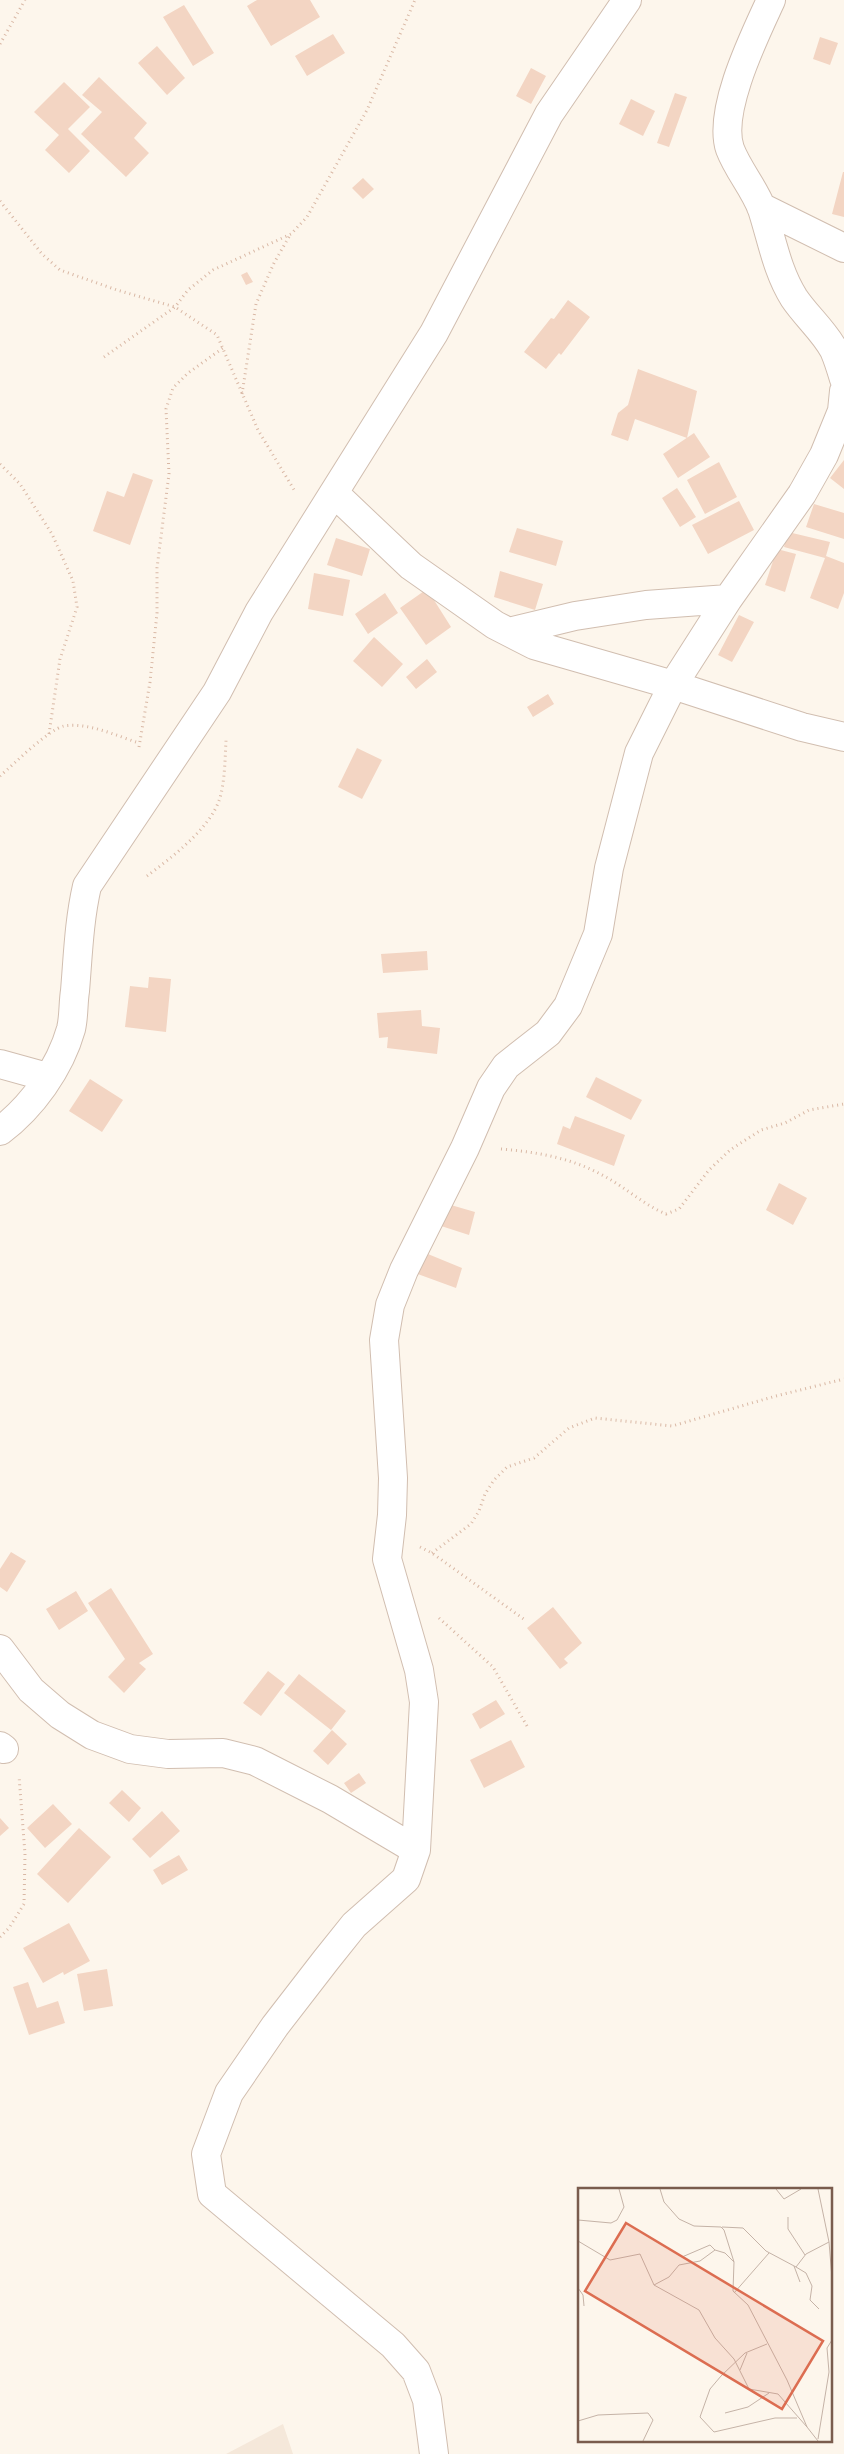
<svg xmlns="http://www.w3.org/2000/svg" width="844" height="2454" viewBox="0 0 844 2454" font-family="'Roboto Condensed',sans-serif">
  <rect width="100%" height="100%" fill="#fdf6ec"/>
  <path fill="#f5e8da" d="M283,2424L293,2454H226Z"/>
  <path fill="#f3d5c3" d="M257,0H310L320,17L271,46L247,6Z
    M184,5L214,53L193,66L163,17Z
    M333,34L345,53L307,76L295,56Z
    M820,37L838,43L830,65L813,59Z
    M157,46L185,78L167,95L138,63Z
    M531,68L546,76L531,104L516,96Z
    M99,77L147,123L134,138L149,153L126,177L81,134L102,112L82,95Z
    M64,82L90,107L68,129L90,151L69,173L45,150L59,135L34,112Z
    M675,93L687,97L669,147L657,143Z
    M631,99L655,111L643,136L619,124Z
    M843,172H844V217L832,214Z
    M363,178L374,189L363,199L352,188Z
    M247,272L253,282L246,285L241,275Z
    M568,300L590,317L561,355L559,353L546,369L524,352L551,318L554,319Z
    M638,369L697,391L687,438L635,419L628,441L611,435L618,413L628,405Z
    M694,433L710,457L678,478L663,454Z
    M844,460V489L830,478Z
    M719,462L737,497L705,514L687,480Z
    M133,473L153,480L130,545L93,531L107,491L124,497Z
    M677,488L696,517L680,527L662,498Z
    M739,501L754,530L708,554L692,525Z
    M814,504L844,513V539L806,527Z
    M517,528L563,541L556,566L509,552Z
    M788,532L830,542L826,556L844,563V593L838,609L810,598L825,558L784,547Z
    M336,538L370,549L362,576L327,565Z
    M777,549L796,554L785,592L765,585Z
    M500,571L543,584L535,610L494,597Z
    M314,573L350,580L343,616L308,609Z
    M427,589L451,627L426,645L400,608Z
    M385,593L398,613L368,634L355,614Z
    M739,615L754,622L732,662L718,655Z
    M374,637L403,664L382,687L353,661Z
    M427,659L437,672L416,689L406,677Z
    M548,694L554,704L533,717L527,707Z
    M357,748L382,760L362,799L338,787Z
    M427,951L428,970L383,973L381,954Z
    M149,977L171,979L166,1032L125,1027L130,986L148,988Z
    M421,1010L422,1026L440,1028L437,1054L387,1048L388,1037L379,1038L377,1013Z
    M596,1077L642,1100L631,1120L586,1097Z
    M90,1079L123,1100L102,1132L69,1111Z
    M575,1116L625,1135L614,1166L557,1144L563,1126L570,1129Z
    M779,1183L807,1198L793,1225L766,1210Z
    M444,1203L475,1212L469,1235L438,1225Z
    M423,1252L462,1268L456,1288L415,1273Z
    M11,1552L26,1561L7,1592L0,1587V1569Z
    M111,1588L153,1654L139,1663L146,1669L124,1693L108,1677L125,1659L88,1603Z
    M76,1591L88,1611L59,1630L46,1609Z
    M553,1607L582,1643L564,1659L568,1663L560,1669L527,1628Z
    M268,1671L285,1684L261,1716L243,1703Z
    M299,1674L346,1711L331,1730L284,1693Z
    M496,1700L505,1714L480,1729L472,1714Z
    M332,1730L347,1744L328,1765L313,1751Z
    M511,1740L525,1767L484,1788L470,1760Z
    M359,1773L366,1783L351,1793L344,1783Z
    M122,1790L141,1808L129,1822L109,1803Z
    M53,1804L72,1824L45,1848L27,1828Z
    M162,1811L180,1831L150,1858L132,1839Z
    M0,1818L9,1828L0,1836Z
    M79,1828L111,1857L68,1903L37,1874Z
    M179,1855L188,1870L162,1885L153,1870Z
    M69,1923L90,1961L64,1975L63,1972L43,1983L23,1948Z
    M107,1969L113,2006L84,2011L77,1974Z
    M28,1982L37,2008L58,2001L65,2023L29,2035L13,1987Z"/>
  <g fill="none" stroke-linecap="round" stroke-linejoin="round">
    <g stroke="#d1beb0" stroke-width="30">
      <path id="minor" d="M771,0C755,35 717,111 730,149C738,170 754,188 762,209C772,240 777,271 794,298C806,316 824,331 834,350C838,359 841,369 844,379
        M761,207L844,248
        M334,493L411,566L495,625L534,645L673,685L802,727L844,737
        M509,632L575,616L646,605L728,599
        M0,1064L47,1077
        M0,1131C32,1107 60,1068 71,1029C74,1017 73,1003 75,991C78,955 79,921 87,886L217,692L259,612L434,333L549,114L627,0
        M0,1649L31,1690L60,1715L92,1735L130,1749L168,1754L223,1753L255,1761L330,1799L416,1850
        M0,1746L4,1749
        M434,2454L427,2400L416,2371L393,2345L212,2194L206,2154L229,2093L275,2026L326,1960L354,1925L406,1879L416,1850L424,1702L419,1670L387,1559L392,1515L393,1478L384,1340L390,1305L404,1270L465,1148L491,1088L506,1066L548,1033L568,1006L598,934L609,868L639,753L673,685L728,599L802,494L824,455L842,411L844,391"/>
    </g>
    <path stroke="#d9b8a5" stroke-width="3" stroke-dasharray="1 4" stroke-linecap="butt" d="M0,44L25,0
      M0,201L42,254L60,270L117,290L175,307L217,335L258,430L296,493
      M104,357L175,307L188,290L213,270L291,234L307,217L367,110L415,0
      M242,394L256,304L274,263L290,235
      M0,464L20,484L52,534L73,581L77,607L60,659L49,734
      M139,747L150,682L157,613V568L169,474L166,409L173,388L188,373L223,348
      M0,776C14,764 49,729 64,726C88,722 117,736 139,743
      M147,876C172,857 210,829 220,798C225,780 225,759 226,740
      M501,1149C537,1152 572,1158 604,1176C625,1187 644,1205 666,1214L679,1209L709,1170L730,1150L761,1130L785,1123L809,1110L844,1104
      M420,1547L432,1553L525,1620
      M432,1553L471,1524L479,1511L485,1494L494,1480L507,1467L534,1458L569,1428L595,1418L672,1426L776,1396L844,1379
      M439,1618L493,1667L527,1726
      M0,1937L9,1928L24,1904L25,1854L19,1776"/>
    <use href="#minor" stroke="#fff" stroke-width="28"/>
  </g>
  <g transform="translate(578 2188)">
    <rect width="254" height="254" fill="#fdf6ec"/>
    <path fill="none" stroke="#c5b3a7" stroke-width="1" d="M82,1L86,14L101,31L116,38L143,39L146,42L156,74L155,103L170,117L209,192L229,239L240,253M198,1L206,11L223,1M240,1L251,54L254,90M210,29V41L227,67M0,32L33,35L39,32L46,19L41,1M144,39L165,40L188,63L218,79L228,66L251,54M0,53L32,72L62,66L76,97L121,122L137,150L156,171L171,201L200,206L229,239M104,69L132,57L137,62M216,78L222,94M218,79L228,85L234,98L232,112L241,121M76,97L91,89L101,77L122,73L137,62L147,65L156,74M0,100L5,107L6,118M156,105L191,65M189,156L167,165L143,188L132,201L122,229L136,244L197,230H219M162,182L169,165M147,225L170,219L191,205M0,233L20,227L70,225L75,232L65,253M240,251L251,184L249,160L254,152"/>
    <path fill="#dc6d51" fill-opacity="0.15" stroke="#dc6d51" stroke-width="2.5" d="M48,35L245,153L204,221L7,103Z"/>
    <rect width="254" height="254" fill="none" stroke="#7a5c4d" stroke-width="2.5"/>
  </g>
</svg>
